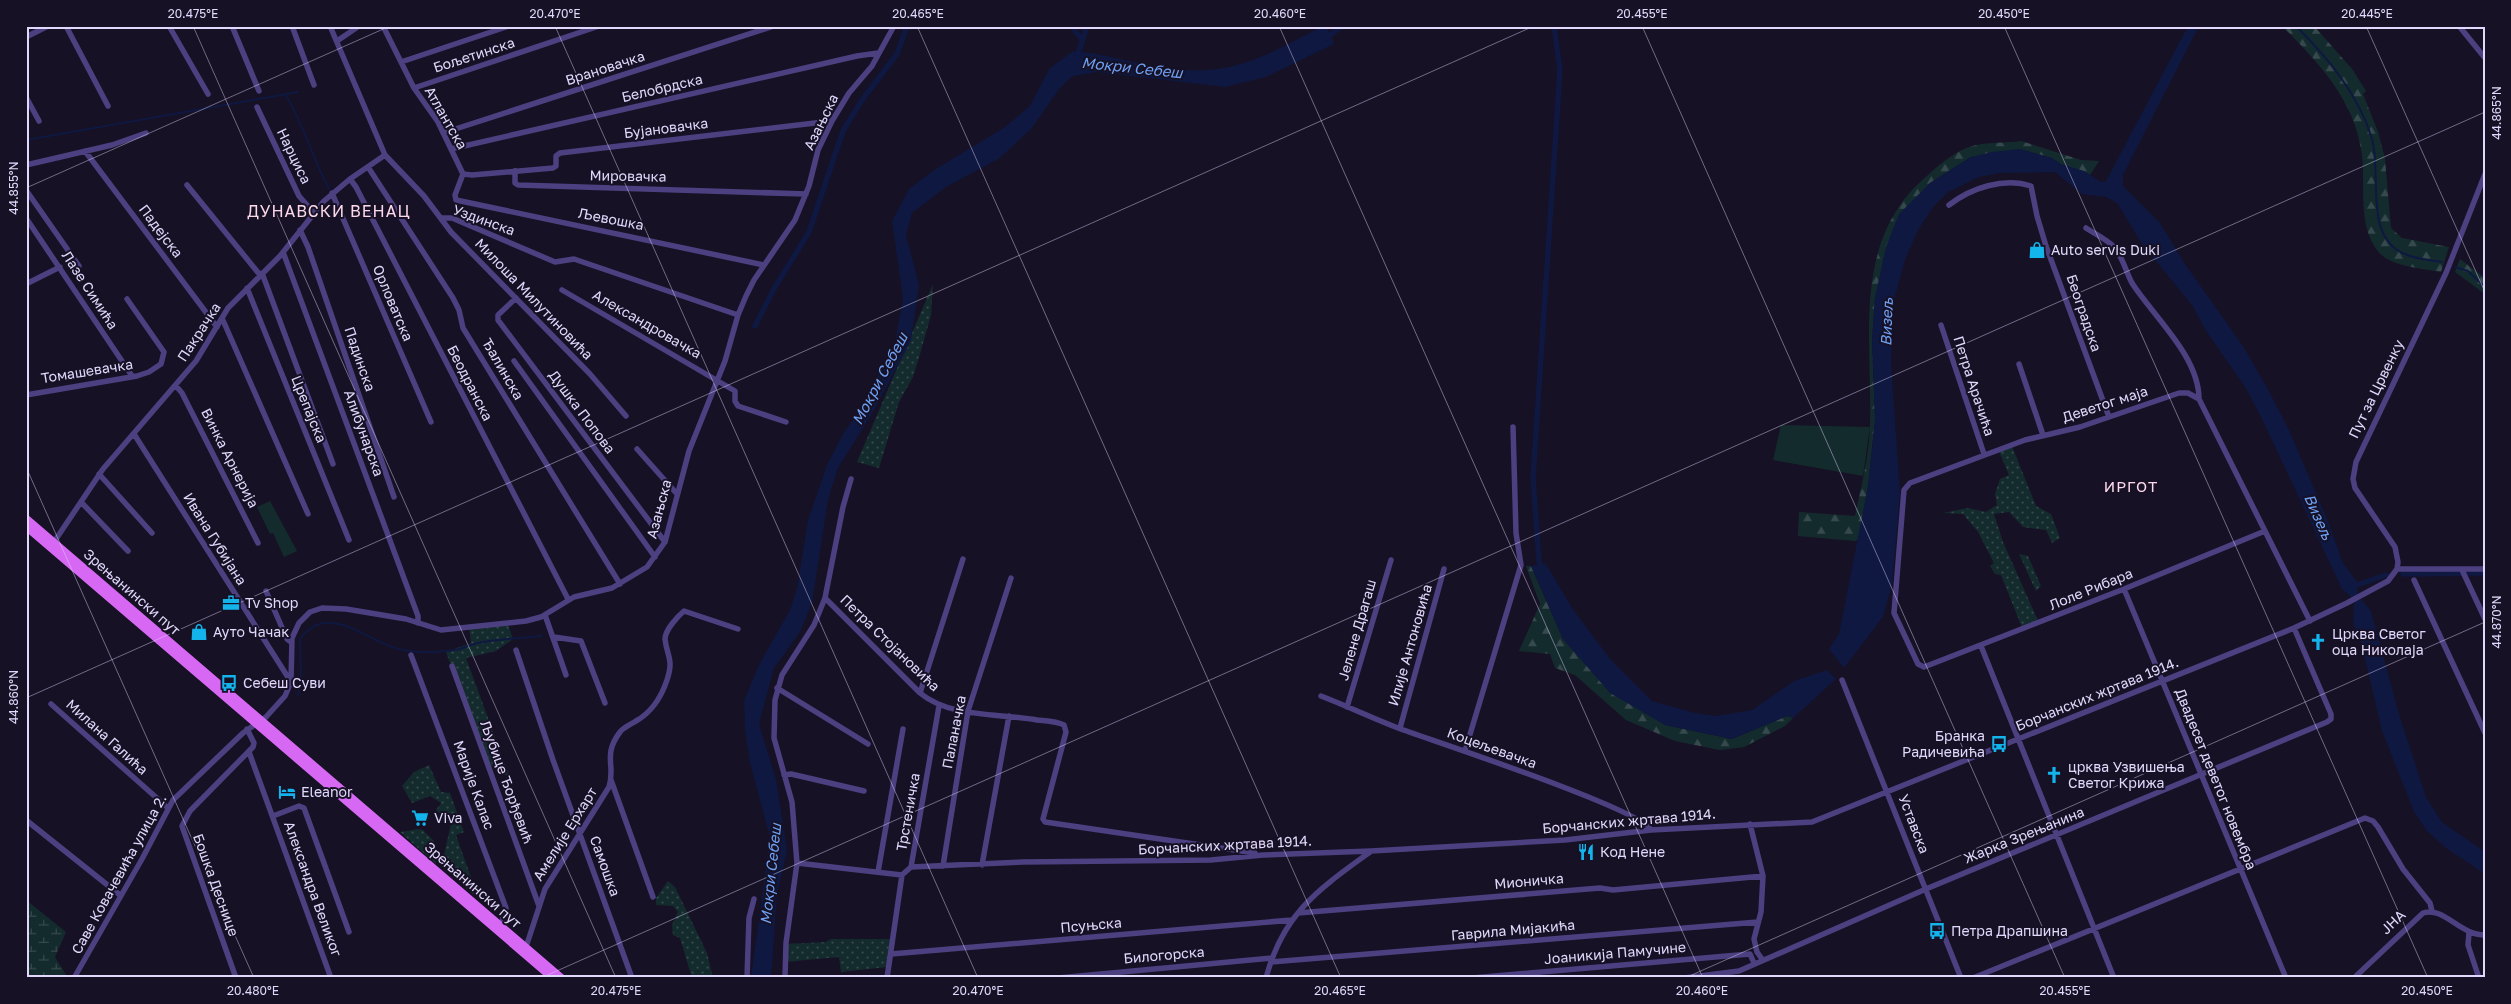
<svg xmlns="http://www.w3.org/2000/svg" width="2511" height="1004" viewBox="0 0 2511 1004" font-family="'Golos Text',sans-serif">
  <defs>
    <pattern id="grass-dots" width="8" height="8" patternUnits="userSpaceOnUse" patternTransform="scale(1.25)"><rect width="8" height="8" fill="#142b2e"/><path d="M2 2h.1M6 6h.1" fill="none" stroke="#36494d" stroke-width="1.8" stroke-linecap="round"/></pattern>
    <pattern id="forest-firs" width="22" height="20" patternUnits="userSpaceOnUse" patternTransform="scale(1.25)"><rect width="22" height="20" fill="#142b2e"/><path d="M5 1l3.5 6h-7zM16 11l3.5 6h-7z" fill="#36494d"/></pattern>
    <pattern id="wetland-marsh" width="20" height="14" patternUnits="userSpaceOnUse" patternTransform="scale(1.25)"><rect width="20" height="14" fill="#142b2e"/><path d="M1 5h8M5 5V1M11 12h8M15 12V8" fill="none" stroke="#36494d"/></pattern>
  </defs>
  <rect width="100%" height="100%" fill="#171125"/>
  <path fill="url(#grass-dots)" d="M933,284L931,315L920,354L913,377L899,402L879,468L857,462Z
    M2011,444L2036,506L2051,514L2060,538L2052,543L2046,530L2023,527L2009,512L1994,514L2003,542L2039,623L2023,630L2001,575L1995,574L1990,566L1994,563L1978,532L1963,514L1943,513L1968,508L1986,512L1997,505L1995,494L2000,479L2009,475L1998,449Z
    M2019,554L2028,556L2041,586L2036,591Z
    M507,622L513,639L496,651L466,658L510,778L488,764L446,652L471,643L469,627Z
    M429,765L441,792L450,793L464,832L456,835L474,886V895L453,876L443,859L451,824L436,810L441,803L430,796L412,803L402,786L414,772Z
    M418,829L423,830L434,841L436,864L400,832Z
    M668,881L675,887L707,953L713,978H692L680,938L673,935L672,925L678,912L673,906L656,905V898Z
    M831,939H892L887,967L841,972L839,957L784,962L785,944L826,942Z"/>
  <path fill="url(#forest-firs)" d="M2282,26H2314L2352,69L2366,91L2363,94L2378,132L2385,159L2391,228L2402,238L2449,247L2441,272C2421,268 2389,267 2377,250C2356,221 2367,182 2361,149C2353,98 2317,61 2282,26Z
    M2021,141L2081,160L2099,161L2090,175L2061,164L2052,158L2020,149L1971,157L1930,183L1875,297L1872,340L1875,420L1868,486L1860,536L1856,541L1798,536L1799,512L1855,516C1861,487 1869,457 1870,427C1873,338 1850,240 1928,175C1940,164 1956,151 1972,146C1987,142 2006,143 2021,141Z
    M2460,259L2485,278V294L2455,272Z
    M1526,566H1531L1563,639L1665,725L1732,739L1787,716L1793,718L1785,726L1744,747L1720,750L1675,741L1626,720L1575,675L1555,668L1550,654L1519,651L1540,604Z"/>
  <path fill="url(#wetland-marsh)" d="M26,900L66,932L55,957L68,978H26Z"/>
  <path fill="#142b2e" d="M1781,425L1870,427L1863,476L1773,460Z
    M270,501L297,551L284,557L273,533L270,534L257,507Z"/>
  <path fill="#0e1840" d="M2188,26H2199L2123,175V186L2160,223L2185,264L2243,346L2269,391L2289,430L2328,521L2343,563L2357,582L2358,595L2371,611L2399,714L2426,797L2442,822L2485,852V874L2446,848L2427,831L2414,812L2382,731L2362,646L2353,623L2354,603L2350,596L2342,589L2261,417L2245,387L2206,331L2192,305L2142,244L2117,203L2106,197L2082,194L2055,172L2000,173L1979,177L1948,192L1934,206L1918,230L1905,260L1894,300L1891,363L1900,493L1892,585L1883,617L1844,668L1829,649L1839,634L1868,486L1875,420L1872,340L1875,297L1886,247L1899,214L1930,183L1971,157L1992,152L2020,149L2052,158L2061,164L2084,171L2101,182L2106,181Z
    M1319,28L1328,29L1334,44L1266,77L1225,87L1097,72L1073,76L1060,88L1032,128L1000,158L946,187L912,213L906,235L919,285L911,341L873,412L838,468L828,500L812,603L800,632L774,668L759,724L776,779L787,851L777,894L771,978H751L770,837L750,763L745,731L744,700L760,663L790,610L797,588L808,520L827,465L844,432L862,407L895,342L903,299L892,221L909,189L934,170L1005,127L1030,106L1049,69L1073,51C1102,53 1131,63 1160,67C1228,78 1260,59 1319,28Z
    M1546,564L1572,608L1611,660L1652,701L1695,713L1716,716L1752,710L1794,681L1827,670L1836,679L1793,718L1787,716L1732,739L1665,725L1610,693L1563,639L1531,566Z"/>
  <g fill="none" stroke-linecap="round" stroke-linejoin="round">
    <path stroke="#0e1840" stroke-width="2" d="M2296,26C2328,58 2359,95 2372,139C2382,173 2363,238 2405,254C2416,259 2430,260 2442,262
      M285,94C304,124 312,158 329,189
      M26,140L298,92
      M2455,267L2468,271L2485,287
      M298,696L301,678L300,639C329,599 370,645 403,650C421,653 442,653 460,649C466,647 472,644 478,643C499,639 521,638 542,636"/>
    <path stroke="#0e1840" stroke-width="5.5" d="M1075,31L1082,39
      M1326,38L1342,26
      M1077,57L1087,26
      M755,326L775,287L809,232L843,131L862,100L897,54L907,26
      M1543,572L1539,561L1533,478L1560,70L1554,26
      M2403,574L2485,573
      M2351,587L2386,575"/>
    <path stroke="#4d4080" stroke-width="5.5" d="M66,26L108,106
      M169,26L208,94
      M232,26L259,91
      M292,26L314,85
      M330,26L385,155L424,196L451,232L590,374L626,416
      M383,26L414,88L438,122L463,174L455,195L456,200L764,265
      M2459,26L2485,58
      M26,37L48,26
      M337,41L359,26
      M401,62L509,26
      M414,88L599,26
      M26,97L39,121
      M257,107L299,196L314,213
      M443,133L774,26
      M451,149L857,56L878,53
      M85,151L217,327
      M26,165L112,145L146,133
      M368,167L453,298L459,310L463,328L620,584
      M515,171V183L518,185L806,194
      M463,174L472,175L553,168L556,166V156L560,153L832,121
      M350,179L356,187L568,599
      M187,185L260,275
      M26,190L79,266
      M332,193L431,422
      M1949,205C1971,188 2004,177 2031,186L2037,216L2046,246L2109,417
      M26,218L132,376
      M442,218H452L555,262L574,259L738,315
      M2086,228C2095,234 2108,240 2115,248C2123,258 2126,272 2132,283C2153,316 2199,356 2199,399
      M300,230L308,247L394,497
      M283,252L418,616V623
      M262,273L333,464
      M26,284L60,267
      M247,288L349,540
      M562,290L735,391V401L738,406L786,422
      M516,298L498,315V320L665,542
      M222,318L308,514
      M1941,325L1984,454
      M514,361L655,557
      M2019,364L2043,435
      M176,386L182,393L258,543
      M26,395L137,376L149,372L161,364L164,352L127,299
      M134,434L291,682
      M637,449L677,494
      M99,474L152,533
      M81,502L128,551
      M2265,531L2124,589L1924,667L1918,664L1894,613L1904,490L1910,483L2025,440L2080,427L2179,393H2188L2199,399L2310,621
      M54,542L103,469L196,361L228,308L280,256L324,201L350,179L385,155
      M2397,569H2485
      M2462,570L2485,619
      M2414,580L2485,733
      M2124,589L2286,978
      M266,591L287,639L291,642
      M825,598L920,693C950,718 999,713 1037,720C1046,721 1056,721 1064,725L1066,732L1043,819L1045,822L1255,853
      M545,615L566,675
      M554,637L581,641L605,703
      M1981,646L2114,978
      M516,650L553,760L632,978
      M411,655L506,908L501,925
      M452,666L539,906
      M1842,680L1961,978
      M777,688L868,744
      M920,693L963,559
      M1321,696C1347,706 1372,718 1398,728C1433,741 1641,809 1651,830
      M51,704L168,808
      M1347,707L1391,560
      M1400,728L1444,569
      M1465,751L1521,565L1516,533L1513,427
      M249,752L331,978
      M784,775L791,774L864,791
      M611,780L653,897
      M273,816L299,806L304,808L349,932
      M26,820L120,895
      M1750,824L1763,876L1761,912L1754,939L1757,952L1762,959
      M797,863L902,875
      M982,865L1009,716
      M943,866L968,711L1011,578
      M911,867L939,706
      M878,872L903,729
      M1298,913L1600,888L1613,890L1763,876
      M2469,933L2468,945L2479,978
      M526,947L545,889L609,787C616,765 602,756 620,732C624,727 630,725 636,721C652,712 661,698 667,680C674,659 667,657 665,639C665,630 678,616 684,611L738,629
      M891,954L1292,920
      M1271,962L1758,922
      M74,978L142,859L173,800L243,733L266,717L285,696L291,682L292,638L299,623L310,612L322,608L346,609L406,619L441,630L526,621L541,617L574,597L612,588L647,567L665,542L689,451L725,361L738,315L746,296L754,280L795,220L809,186L818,150L832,121L849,93L872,66L894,26
      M236,978L182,826L190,811L253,747L254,743L247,729
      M747,978L749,918L754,899
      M785,978L786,943L797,863L792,802L774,738L775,700L782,675L814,625L825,598L843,507L851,479
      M887,978L902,875L911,867L1023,862L1211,860L1263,855L1371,851L1565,840L1651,830L1812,822L2294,628L2347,603L2388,581L2397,569L2398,562L2395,547L2355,488L2353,479L2356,462L2446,273L2485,174
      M1058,978L1272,958
      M1266,978C1283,913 1319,889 1370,852
      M1472,978L1750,954L1754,963
      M1684,978L1739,971L1926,889L2327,722L2331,719V714L2294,628
      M1973,978L2365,818L2373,821L2378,827L2403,869L2430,903L2432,911
      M2354,978L2423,913C2444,906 2459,935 2485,935"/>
    <path stroke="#d668f3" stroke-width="7" d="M26,518L562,978
      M26,527L552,978"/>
  </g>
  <path fill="none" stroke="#e2d8fc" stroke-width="1" stroke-opacity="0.45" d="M193,26L616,978M555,26L978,978M917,26L1341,978M1279,26L1703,978M1642,26L2065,978M2004,26L2428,978M2366,26L2485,292M26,188L390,26M26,467L254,978M26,698L1534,26M541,978L2485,112M1685,978L2485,622"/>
  <defs>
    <g id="shop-bare" transform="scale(1.35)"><path d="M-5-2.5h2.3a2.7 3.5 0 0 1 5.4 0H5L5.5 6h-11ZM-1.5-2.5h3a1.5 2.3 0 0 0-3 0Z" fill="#13b3ec" stroke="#171125" stroke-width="2.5" paint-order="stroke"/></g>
    <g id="office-bare" transform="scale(1.35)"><path d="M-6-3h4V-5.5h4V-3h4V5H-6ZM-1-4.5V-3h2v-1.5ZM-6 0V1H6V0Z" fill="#13b3ec" stroke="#171125" stroke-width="2.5" paint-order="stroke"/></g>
    <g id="church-bare" transform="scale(1.35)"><path d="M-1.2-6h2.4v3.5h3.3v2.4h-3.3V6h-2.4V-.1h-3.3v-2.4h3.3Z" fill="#13b3ec" stroke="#171125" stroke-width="2.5" paint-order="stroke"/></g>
    <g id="bus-bare" transform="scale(1.35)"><path d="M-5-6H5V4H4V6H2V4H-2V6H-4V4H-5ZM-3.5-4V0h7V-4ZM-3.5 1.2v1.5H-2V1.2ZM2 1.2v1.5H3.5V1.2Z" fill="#13b3ec" stroke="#171125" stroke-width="2.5" paint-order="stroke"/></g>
    <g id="hotel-bare" transform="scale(1.35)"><path d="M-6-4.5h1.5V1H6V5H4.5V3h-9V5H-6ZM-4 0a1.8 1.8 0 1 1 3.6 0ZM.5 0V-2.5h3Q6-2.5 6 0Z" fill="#13b3ec" stroke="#171125" stroke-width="2.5" paint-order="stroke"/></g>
    <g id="supermarket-bare" transform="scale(1.35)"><path d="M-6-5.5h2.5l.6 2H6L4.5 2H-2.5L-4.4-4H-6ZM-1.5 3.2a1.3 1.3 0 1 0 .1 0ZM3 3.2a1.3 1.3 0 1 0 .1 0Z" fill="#13b3ec" stroke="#171125" stroke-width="2.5" paint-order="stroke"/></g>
    <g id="restaurant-bare" transform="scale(1.35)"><path d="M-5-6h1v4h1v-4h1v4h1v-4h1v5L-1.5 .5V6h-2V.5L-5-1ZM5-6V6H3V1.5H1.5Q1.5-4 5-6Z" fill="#13b3ec" stroke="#171125" stroke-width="2.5" paint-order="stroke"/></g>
  </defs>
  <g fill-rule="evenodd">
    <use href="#shop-bare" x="2037" y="250"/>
    <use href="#office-bare" x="231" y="603"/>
    <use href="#shop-bare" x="199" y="632"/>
    <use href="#church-bare" x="2318" y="642"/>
    <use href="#bus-bare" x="229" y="683"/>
    <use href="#bus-bare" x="1999" y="744"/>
    <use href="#church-bare" x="2054" y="775"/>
    <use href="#hotel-bare" x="287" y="792"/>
    <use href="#supermarket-bare" x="420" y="818"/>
    <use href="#restaurant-bare" x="1586" y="852"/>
    <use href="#bus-bare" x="1937" y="931"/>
  </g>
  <g text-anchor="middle" stroke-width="4" stroke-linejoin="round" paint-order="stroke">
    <g font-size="14" fill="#e2d8fc" stroke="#171125">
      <text transform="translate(474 55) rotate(-18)" y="5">Бољетинска</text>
      <text transform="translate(605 68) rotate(-18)" y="5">Врановачка</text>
      <text transform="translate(662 88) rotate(-13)" y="5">Белобрдска</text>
      <text transform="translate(446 118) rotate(60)" y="5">Атлантска</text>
      <text transform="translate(821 122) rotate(-64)" y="5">Азањска</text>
      <text transform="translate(666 128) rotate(-7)" y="5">Бујановачка</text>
      <text transform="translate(294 156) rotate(64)" y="5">Нарциса</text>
      <text transform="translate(628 176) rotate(1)" y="5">Мировачка</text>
      <text transform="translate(611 219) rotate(11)" y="5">Љевошка</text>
      <text transform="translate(484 220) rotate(20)" y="5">Уздинска</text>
      <text transform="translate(161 231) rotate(53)" y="5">Падејска</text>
      <text transform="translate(90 290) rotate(57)" y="5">Лазе Симића</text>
      <text transform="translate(534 299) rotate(46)" y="5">Милоша Милутиновића</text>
      <text transform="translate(393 303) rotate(67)" y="5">Орловатска</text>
      <text transform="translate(2084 313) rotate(71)" y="5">Београдска</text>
      <text transform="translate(647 324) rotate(30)" y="5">Александровачка</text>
      <text transform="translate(199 332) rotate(-57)" y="5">Пакрачка</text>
      <text transform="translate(360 359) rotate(71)" y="5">Падинска</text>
      <text transform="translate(503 369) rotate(60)" y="5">Ђалинска</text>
      <text transform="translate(87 371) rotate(-9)" y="5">Томашевачка</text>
      <text transform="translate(470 383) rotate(63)" y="5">Беодранска</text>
      <text transform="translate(1974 386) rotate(72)" y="5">Петра Арачића</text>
      <text transform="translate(2376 389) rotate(-64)" y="5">Пут за Црвенку</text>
      <text transform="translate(2105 404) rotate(-18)" y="5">Деветог маја</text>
      <text transform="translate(309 409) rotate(68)" y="5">Црепајска</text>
      <text transform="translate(582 412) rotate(53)" y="5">Душка Попова</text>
      <text transform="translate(364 433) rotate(70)" y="5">Алибунарска</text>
      <text transform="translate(230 458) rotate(63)" y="5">Винка Арнерија</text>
      <text transform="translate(659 509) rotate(-75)" y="5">Азањска</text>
      <text transform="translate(215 539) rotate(58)" y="5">Ивана Губијана</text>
      <text transform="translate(2091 589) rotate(-22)" y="5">Лоле Рибара</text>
      <text transform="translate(132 592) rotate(41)" y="5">Зрењанински пут</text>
      <text transform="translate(1357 630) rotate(-74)" y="5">Јелене Драгаш</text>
      <text transform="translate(890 643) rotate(44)" y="5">Петра Стојановића</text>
      <text transform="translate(1410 645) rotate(-74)" y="5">Илије Антоновића</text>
      <text transform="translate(2097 694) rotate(-22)" y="5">Борчанских жртава 1914.</text>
      <text transform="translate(954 732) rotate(-79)" y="5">Паланачка</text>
      <text transform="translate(107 737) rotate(42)" y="5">Милана Галића</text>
      <text transform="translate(1492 748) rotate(20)" y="5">Коцељевачка</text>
      <text transform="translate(2216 779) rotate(68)" y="5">Двадесет деветог новембра</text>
      <text transform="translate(507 782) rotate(70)" y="5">Љубице Ђорђевић</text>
      <text transform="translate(474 785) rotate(70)" y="5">Марије Калас</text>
      <text transform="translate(908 812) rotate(-80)" y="5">Трстеничка</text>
      <text transform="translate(1629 821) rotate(-5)" y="5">Борчанских жртава 1914.</text>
      <text transform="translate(1914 824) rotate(69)" y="5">Уставска</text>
      <text transform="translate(565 834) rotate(-58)" y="5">Амелије Ерхарт</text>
      <text transform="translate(2024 835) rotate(-22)" y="5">Жарка Зрењанина</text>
      <text transform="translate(1225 845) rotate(-3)" y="5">Борчанских жртава 1914.</text>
      <text transform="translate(605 866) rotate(70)" y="5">Самошка</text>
      <text transform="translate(119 874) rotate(-61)" y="5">Саве Ковачевића улица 2.</text>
      <text transform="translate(1529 881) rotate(-5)" y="5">Мионичка</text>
      <text transform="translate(216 885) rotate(70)" y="5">Бошка Деснице</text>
      <text transform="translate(473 885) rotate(41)" y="5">Зрењанински пут</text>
      <text transform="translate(313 889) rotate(70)" y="5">Александра Великог</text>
      <text transform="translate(2393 922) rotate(-44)" y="5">ЈНА</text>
      <text transform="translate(1091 925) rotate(-5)" y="5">Псуњска</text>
      <text transform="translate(1513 930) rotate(-5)" y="5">Гаврила Мијакића</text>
      <text transform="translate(1615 953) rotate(-5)" y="5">Јоаникија Памучине</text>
      <text transform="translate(1164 955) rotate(-5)" y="5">Билогорска</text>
    </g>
    <g font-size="14" fill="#e2d8fc" stroke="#171125" text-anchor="start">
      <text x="2051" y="255">Auto servis Duki</text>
      <text x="245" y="608">Tv Shop</text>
      <text x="213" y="637">Ауто Чачак</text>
      <text x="2332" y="639">Црква Светог<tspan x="2332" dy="16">оца Николаја</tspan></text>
      <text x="243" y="688">Себеш Суви</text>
      <text x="1985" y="741" text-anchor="end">Бранка<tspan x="1985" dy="16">Радичевића</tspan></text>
      <text x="2068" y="772">црква Узвишења<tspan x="2068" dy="16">Светог Крижа</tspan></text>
      <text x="301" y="797">Eleanor</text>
      <text x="434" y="823">Viva</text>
      <text x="1600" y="857">Код Нене</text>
      <text x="1951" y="936">Петра Драпшина</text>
    </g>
    <g font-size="15" font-style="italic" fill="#6ea0f3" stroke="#171125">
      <text transform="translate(1132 68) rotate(6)" y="5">Мокри Себеш</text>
      <text transform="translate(1887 322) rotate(-88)" y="5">Визељ</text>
      <text transform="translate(880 379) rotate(-62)" y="5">Мокри Себеш</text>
      <text transform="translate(2318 517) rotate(66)" y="5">Визељ</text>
      <text transform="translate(771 874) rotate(-84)" y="5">Мокри Себеш</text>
    </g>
    <g font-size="15" letter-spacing="1" fill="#fcd9ea" stroke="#171125">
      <text x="2131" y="492">ИРГОТ</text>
    </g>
    <g font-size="16" letter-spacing="1" fill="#fcd9ea" stroke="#171125">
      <text x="329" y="217">ДУНАВСКИ ВЕНАЦ</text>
    </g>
  </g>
  <rect width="2511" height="1004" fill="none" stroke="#171125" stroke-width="55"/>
  <rect x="28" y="28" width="2456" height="948" fill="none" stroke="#e2d8fc" stroke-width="2"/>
  <g font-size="12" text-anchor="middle" fill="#e2d8fc">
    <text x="193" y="18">20.475°E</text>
    <text x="555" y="18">20.470°E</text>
    <text x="918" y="18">20.465°E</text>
    <text x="1280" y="18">20.460°E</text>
    <text x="1642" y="18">20.455°E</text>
    <text x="2004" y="18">20.450°E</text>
    <text x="2367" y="18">20.445°E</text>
    <text transform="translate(2497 113) rotate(-90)" y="4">44.865°N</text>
    <text transform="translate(14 188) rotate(-90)" y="4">44.855°N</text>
    <text transform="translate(2497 622) rotate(-90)" y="4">44.870°N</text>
    <text transform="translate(14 697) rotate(-90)" y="4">44.860°N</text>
    <text x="253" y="995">20.480°E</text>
    <text x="616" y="995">20.475°E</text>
    <text x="978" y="995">20.470°E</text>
    <text x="1340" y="995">20.465°E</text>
    <text x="1702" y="995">20.460°E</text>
    <text x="2065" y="995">20.455°E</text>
    <text x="2427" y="995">20.450°E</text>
  </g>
</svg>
